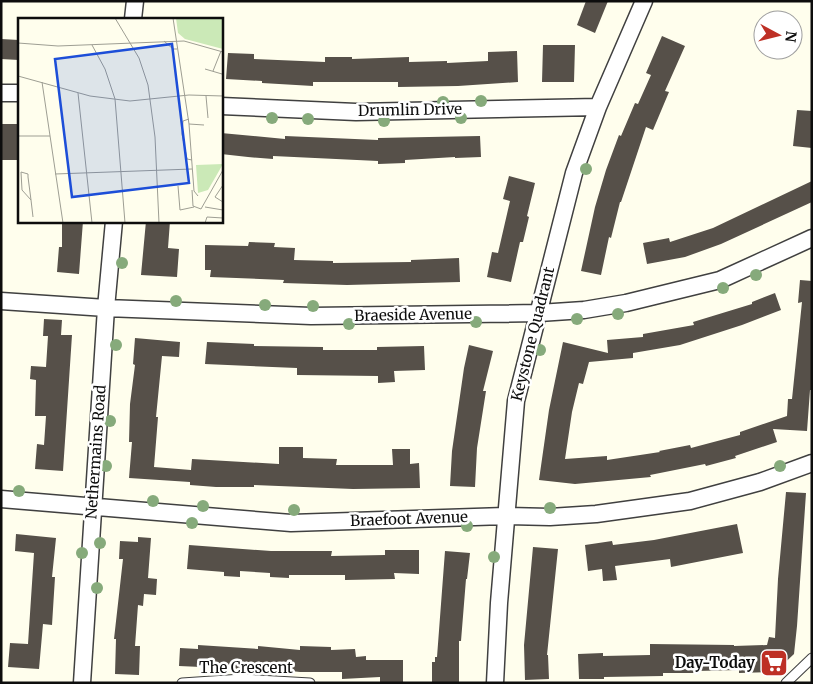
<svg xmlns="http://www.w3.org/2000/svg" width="813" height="684" viewBox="0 0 813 684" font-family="Merriweather,serif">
  <rect width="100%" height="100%" fill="#fffeed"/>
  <path fill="#565049" d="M586,1H608L595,33L577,25Z
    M662,36L685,46L665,91L669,92L653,130L646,127L621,202H620L611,238L609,237L601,275L581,271L595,207L606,170L619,135L621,136L635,103L638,104L651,75L646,73Z
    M1,39L19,40V60L1,59Z
    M543,45H575L574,82H542Z
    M517,51L518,82L458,86L398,87V82H313V86L262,83V81L226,79L228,53L254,54V59L325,62V57H352V59L409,57V62L447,61V63L488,61V52Z
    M797,110L812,111V148L793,146Z
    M1,124H18L19,160H1Z
    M221,133L285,139V136L378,140V138L480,136L481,157L455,158V157L405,160V163L378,164V161L273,156V159L248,157L221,154Z
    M509,176L535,183L527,216L529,217L523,242H520L511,282L487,277L492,252L498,253L510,201L503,199Z
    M812,181V202L721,244L685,257L647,264L643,243L669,238L670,242L713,228Z
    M62,221H83L79,274L57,272L59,247H62Z
    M146,221H170L168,248L179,249L177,277L141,275Z
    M249,242L275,243L274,247L295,248L294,260L333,261V263L411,262V260L459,258L460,282L347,285L283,283L284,280L210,277L211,270H205V245L248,246Z
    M800,280L812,281V390H810L807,431L773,429L777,442L735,456L736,458L706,466L705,464L650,475L651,477L575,484L539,480L549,410L563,342L608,353L607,340L643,337V334L694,325L693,322L752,304V302L775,293L781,310L742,325L680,345L633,353V358L589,362L583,384L579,383L572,412L565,459L607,456V460L660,452L659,451L690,445L691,448L740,435V432L787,416L788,399H792L802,302L798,303Z
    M44,319L62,320L61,335H72L63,471L35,469L37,444L44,445L46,416H35L36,380L30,379L31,366L46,367L48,336H43Z
    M135,338L180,342L179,357L162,356L156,417H158L154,467L191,470L192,459L279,464V447H303V458L337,459L336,465H393L392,449H410V464L419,463L420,488L353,489L254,485V487H216L190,485V482L129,478L132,442H129L130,404L135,365L133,364Z
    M207,342L254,344V346L323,347V350H377V347L424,346L425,370L394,371L395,382L378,383V376L297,375V368L205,364Z
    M469,345L493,351L483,391H486L477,448L475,487L450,486L452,451L464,368Z
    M786,492L806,493L797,626L794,654L775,672L739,673V670L696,671V673H663V676L604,677V679H579L578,654L603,653V656L650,655V644L734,645V646L767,645L769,637L775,638L778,579Z
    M737,524L743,553L671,567L670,559L615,566L617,580L603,581L602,569L588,571L585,545L612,541L613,545L654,540Z
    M16,534L56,538L52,577H55L52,625L43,624L39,669L8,667L10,643L28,644L34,553L15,551Z
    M138,537L151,538L148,578L157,579L156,595L144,594L143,606L138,605L135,646H140L139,675L115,674L116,639H114L123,559H119L120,541L138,542Z
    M189,545L271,551H332L331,556L385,555V550H419V574L394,573L395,579L345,580V575H289V578L270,577V573L240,571V577L224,576V572L187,569Z
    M533,547L558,549L547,655H548L549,679L525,680L524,645Z
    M445,551L470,553L467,579H466L461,641H459V682H432V662H435V657H437Z
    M198,645L258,649V646L300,650V646L331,647V650L355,649L356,657L366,656V660H403V683H380V677L342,679V672H300L246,666V669L179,666L180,648L198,649Z"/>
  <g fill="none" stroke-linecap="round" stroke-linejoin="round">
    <g stroke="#404040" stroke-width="11">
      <path id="lane" d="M182,683L242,679L310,683
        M786,683L812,658"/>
    </g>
    <g stroke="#404040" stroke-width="19">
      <path id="street" d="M133,19L135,1
        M1,93H19
        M221,106L356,112L598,107
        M1,301L106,308L311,316L539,313L584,310L626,303L720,280L812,238
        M1,499L291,523L505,516L550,517L596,514L690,501L760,482L812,463
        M82,683L106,308L114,221
        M495,683L499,603L516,401L574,173L598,107L644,1"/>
    </g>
    <use href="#lane" stroke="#fff" stroke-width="9"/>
    <use href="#street" stroke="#fff" stroke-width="16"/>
  </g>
  <g fill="#86aa7b">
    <circle cx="481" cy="101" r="6"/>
    <circle cx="443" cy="102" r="6"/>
    <circle cx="272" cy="118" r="6"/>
    <circle cx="461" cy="118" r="6"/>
    <circle cx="308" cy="119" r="6"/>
    <circle cx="384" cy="121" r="6"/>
    <circle cx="586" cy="169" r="6"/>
    <circle cx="122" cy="263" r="6"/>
    <circle cx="756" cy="275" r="6"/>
    <circle cx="723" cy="288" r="6"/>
    <circle cx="176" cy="301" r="6"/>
    <circle cx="265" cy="305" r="6"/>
    <circle cx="313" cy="306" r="6"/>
    <circle cx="618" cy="314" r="6"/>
    <circle cx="577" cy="319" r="6"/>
    <circle cx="476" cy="322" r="6"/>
    <circle cx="349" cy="324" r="6"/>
    <circle cx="116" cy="345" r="6"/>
    <circle cx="540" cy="350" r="6"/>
    <circle cx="110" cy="421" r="6"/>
    <circle cx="106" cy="466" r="6"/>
    <circle cx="780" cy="466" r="6"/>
    <circle cx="19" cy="491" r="6"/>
    <circle cx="153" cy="501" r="6"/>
    <circle cx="203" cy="506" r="6"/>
    <circle cx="550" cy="508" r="6"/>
    <circle cx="294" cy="510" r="6"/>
    <circle cx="192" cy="523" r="6"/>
    <circle cx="467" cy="526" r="6"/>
    <circle cx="100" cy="543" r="6"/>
    <circle cx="82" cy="553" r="6"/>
    <circle cx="494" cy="557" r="6"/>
    <circle cx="97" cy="588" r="6"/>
  </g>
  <defs>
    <g id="supermarket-square" transform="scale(1.4375)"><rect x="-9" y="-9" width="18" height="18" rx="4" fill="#be3025" stroke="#fff"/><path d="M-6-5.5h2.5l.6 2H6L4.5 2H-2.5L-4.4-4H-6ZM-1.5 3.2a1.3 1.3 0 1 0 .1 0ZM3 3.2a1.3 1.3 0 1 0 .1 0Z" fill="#fff"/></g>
  </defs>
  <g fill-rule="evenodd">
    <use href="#supermarket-square" x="774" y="663"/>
  </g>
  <g text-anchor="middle" stroke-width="5" stroke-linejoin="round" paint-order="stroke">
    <g font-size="15" fill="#0d0d0d" stroke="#fff">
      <text transform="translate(410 110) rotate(-1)" y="5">Drumlin Drive</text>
      <text transform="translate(413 315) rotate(-1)" y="5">Braeside Avenue</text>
      <text transform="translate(533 334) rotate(-76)" y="5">Keystone Quadrant</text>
      <text transform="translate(96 452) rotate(-86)" y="5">Nethermains Road</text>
      <text transform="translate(409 519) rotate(-2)" y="5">Braefoot Avenue</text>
      <text x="246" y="673">The Crescent</text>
    </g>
    <g font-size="15" font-weight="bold" fill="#0d0d0d" stroke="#fff" text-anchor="end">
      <text x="755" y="668">Day-Today</text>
    </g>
  </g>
  <g transform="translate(18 18)">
    <rect width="205" height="205" fill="#fffeed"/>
    <path d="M158,0H205V31L167,21L160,15ZM205,146L190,172L180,175L178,147Z" fill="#cbe9b7"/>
    <path fill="none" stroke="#9e9e93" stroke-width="1" d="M97,0L121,40L130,67L137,119L141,205M155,0L171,106L176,173L180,178M146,23L155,31H159M0,25L40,28L166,23L205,34M74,27L87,51L97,81L107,205M187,51L204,56M195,53L203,33M0,58L72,78L112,83L171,77L205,78M24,64L45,205M60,75L74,205M188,78L190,100M171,101L165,103L164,116L169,141L174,142M171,106L186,107M0,118H32M37,156L174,151M205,167L197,179L205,184M160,168L162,192L176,189M174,172L175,188L183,191M13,182L4,172L3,154L10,156V159L13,182L15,199M187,189L205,192M183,191L205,152M187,205L189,199L205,200"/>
    <path fill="#1d4ed8" fill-opacity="0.15" stroke="#1d4ed8" stroke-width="2.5" d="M154,26L171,165L54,179L37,41Z"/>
    <rect width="205" height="205" fill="none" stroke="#0d0d0d" stroke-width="2.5"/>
  </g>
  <rect width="813" height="684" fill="none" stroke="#0d0d0d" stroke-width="5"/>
  <g transform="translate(778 35) rotate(97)"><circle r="24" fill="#ffffff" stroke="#9e9e9e"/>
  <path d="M0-4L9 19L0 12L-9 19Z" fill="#be3025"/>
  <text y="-8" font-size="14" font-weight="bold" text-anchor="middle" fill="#0d0d0d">N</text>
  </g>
</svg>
